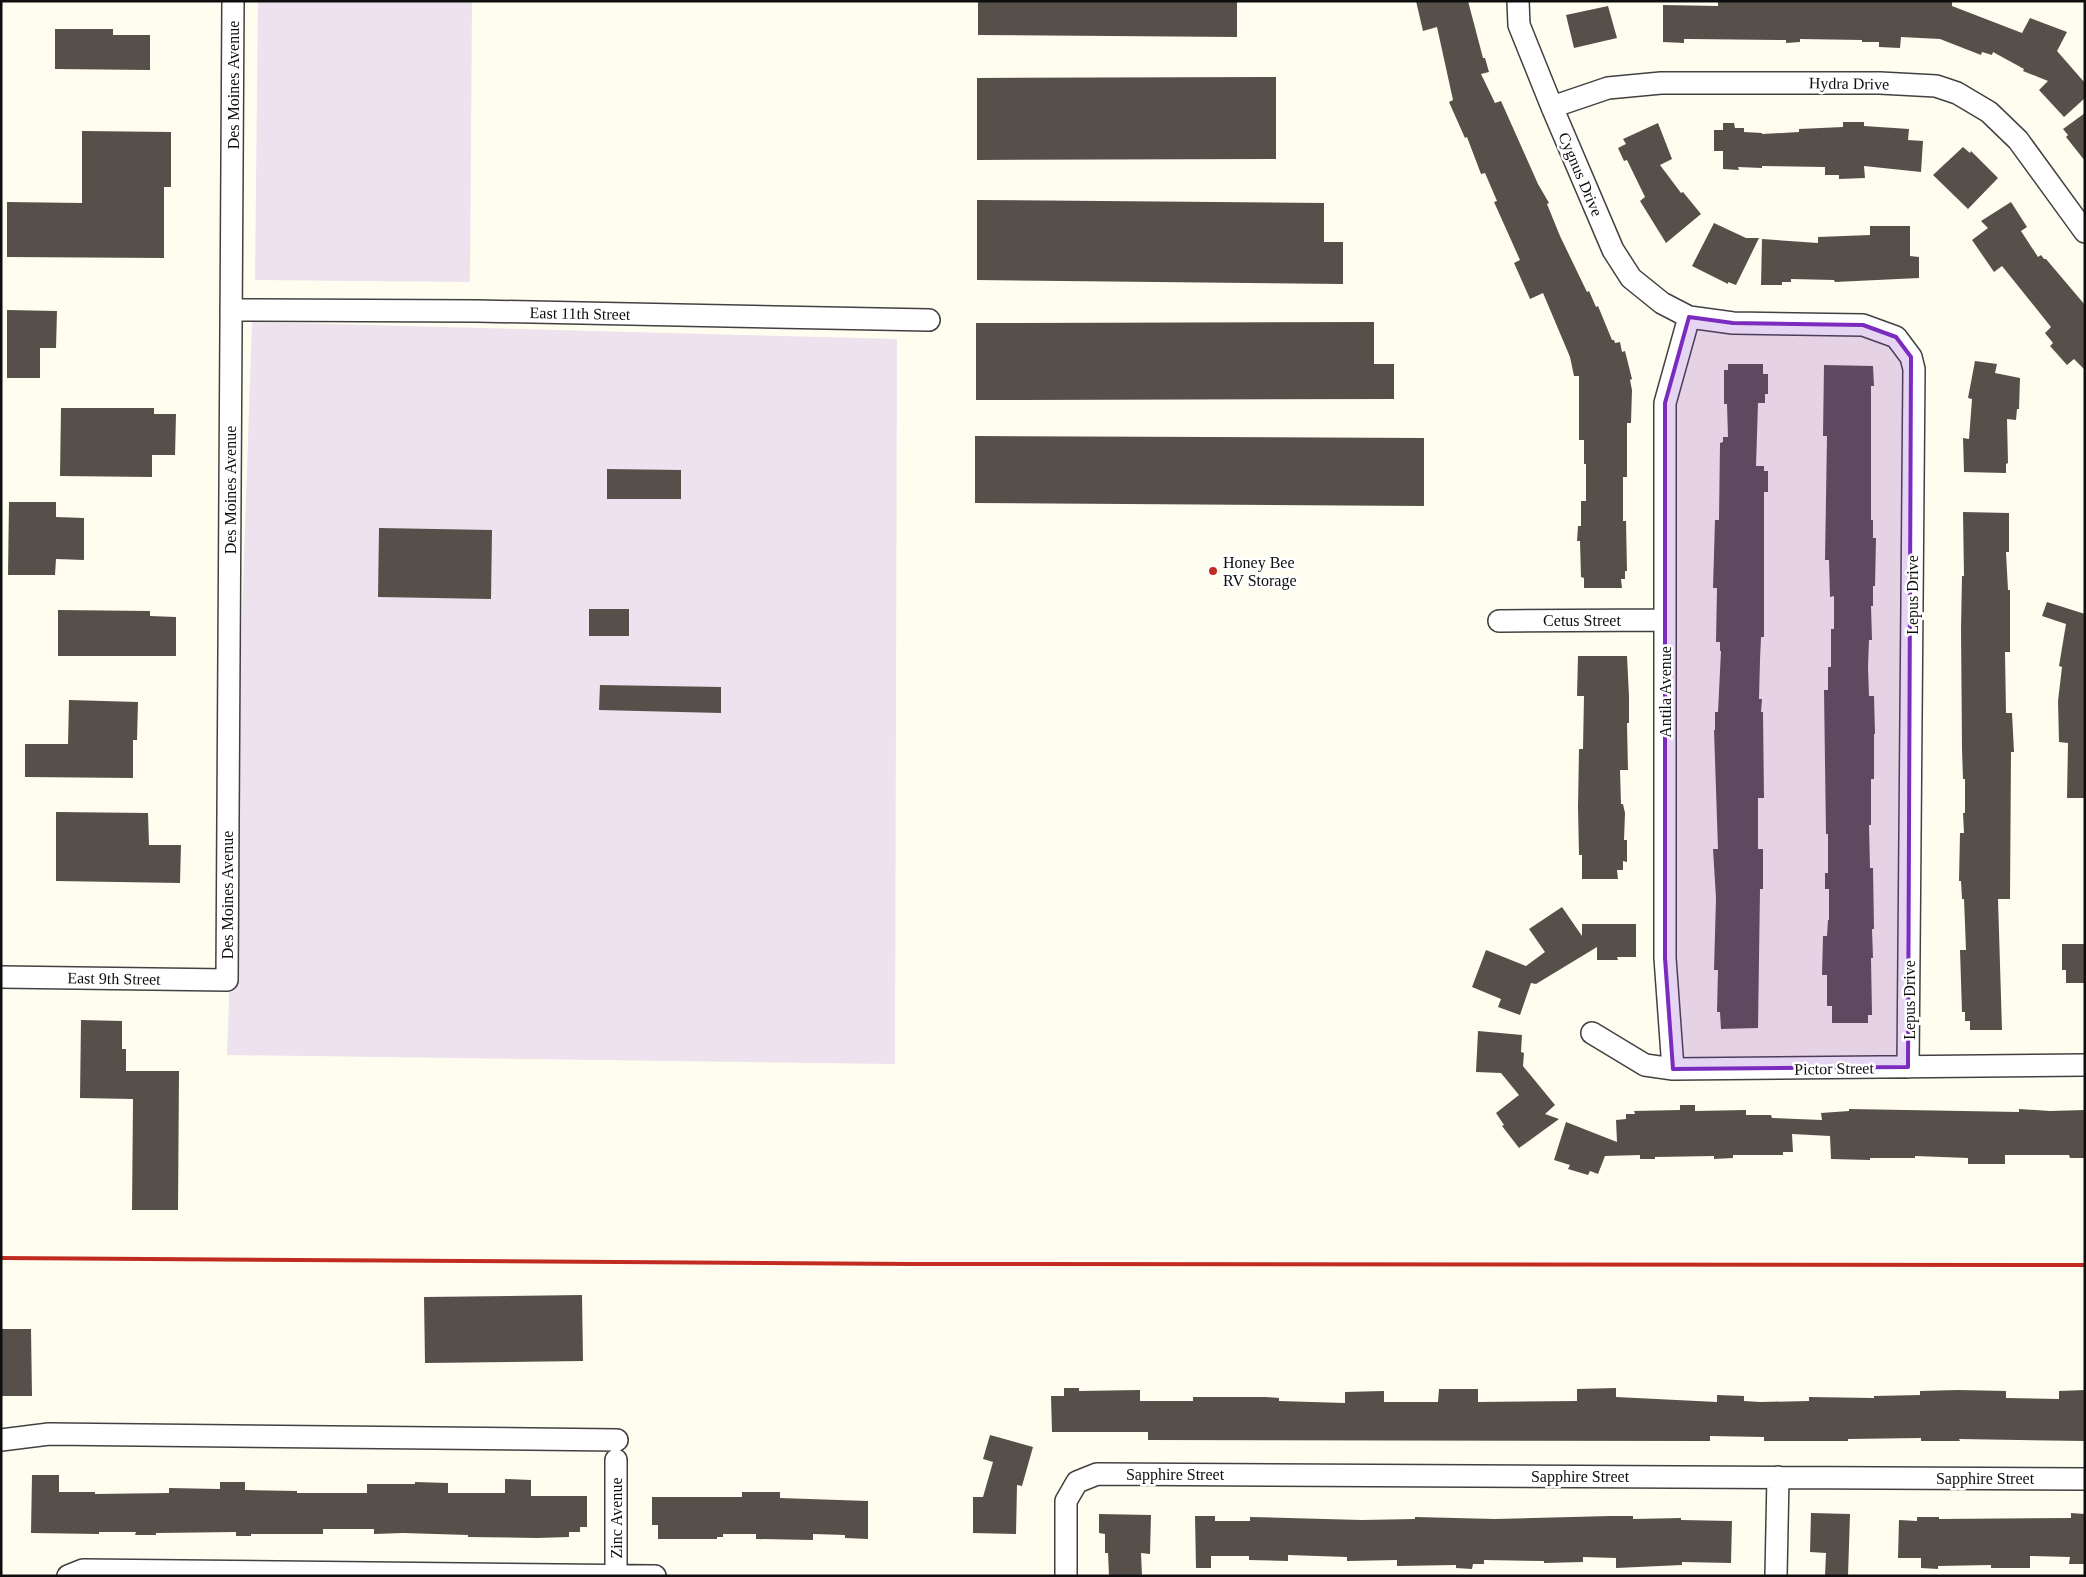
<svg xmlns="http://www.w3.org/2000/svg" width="2086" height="1577" viewBox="0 0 2086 1577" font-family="Georgia,serif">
  <rect width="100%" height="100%" fill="#fffdef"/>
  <path fill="#ede2ed" d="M258,1H472L470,282L255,280Z
    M252,322L897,339L895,1064L227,1055Z"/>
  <path fill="#57504a" d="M978,1H1237V37L978,35Z
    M1416,1H1468L1483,58H1485L1489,72L1481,74L1495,103L1501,101L1538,184L1549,203L1547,204L1560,236L1587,292L1589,291L1596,307L1598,306L1612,340H1614L1615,343L1620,342L1622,352L1625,351L1632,379L1630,380L1632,390L1631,423H1627V477H1623V521H1626L1627,571H1625V579H1621L1622,588H1584V578L1581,577L1580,541H1577L1578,526H1581V501H1586V464H1584V440H1579V376H1574L1570,357L1543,293L1530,299L1514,263L1520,260L1494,202L1497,201L1485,173L1481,174L1467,137L1465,138L1449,102L1453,100L1437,27L1423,31Z
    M1718,1H1952V6L2022,33L2030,18L2067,32L2057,51L2085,83V98L2064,117L2039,90L2048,81L2023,71L2024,69L1993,52L1992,55L1982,52L1981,55L1940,39L1901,37L1900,48L1879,47V42H1862V40L1800,39V42L1786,43V40L1689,39H1684V43L1663,42V5L1718,6Z
    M1608,6L1617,38L1574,48L1566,15Z
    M55,29H113V35H150V70L55,69Z
    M1276,77V159L977,160V78Z
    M2085,113V161L2066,137L2068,135L2063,129Z
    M1843,122H1864V126L1909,129L1908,140L1923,141L1921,172L1864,166L1865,178L1839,179V175H1825V167L1762,166V168L1738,167L1739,170L1723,169V151H1714V130H1723V123H1734L1735,128H1744V132L1762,133V134L1799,132V129L1843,127Z
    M1658,123L1672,159L1660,165L1681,193L1683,192L1701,214L1666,243L1640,201L1645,197L1627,160L1624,161L1618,148L1626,144L1623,139Z
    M82,131L171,132V187H164V258L7,257V202L82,203Z
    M1963,147L1970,153L1971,151L1998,178L1968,209L1933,175Z
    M977,200L1324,203V242H1343V284L977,280Z
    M2011,202L2027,227L2021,231L2038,257L2041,255L2044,259H2046L2085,305V370L2074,359L2067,365L2050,346L2053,343L2045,333L2051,327L2002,266L1994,272L1972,240L1988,228L1981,221Z
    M1714,223L1746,238H1759L1736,285L1728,282V284L1692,266Z
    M1870,226H1910V256L1919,257V278L1835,282L1834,280L1791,279V282H1782V285H1761L1762,239L1818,243V237L1870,235Z
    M7,310L57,311L56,348H40V378H7Z
    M1374,322V364H1394V399L976,400V323Z
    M1975,361L1997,364L1995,373L2020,378L2019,409H2017L2016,420L2007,419L2008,463L2006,464V473L1964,472L1963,438L1969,439L1972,399L1968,398Z
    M1728,364H1763V374H1768V394H1765V403H1758L1756,466H1764V471H1768V492H1764V637H1761L1760,660L1759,699H1762L1761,712H1763L1764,798H1758V849H1763V889H1760L1758,1028L1721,1029L1720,1012H1717L1718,970H1714L1716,898L1713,849H1718L1714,730H1715V712H1718L1721,651H1720V642H1716L1717,588H1713L1715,520H1719L1720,443L1723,442V437H1728L1727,404H1724V370H1728Z
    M1824,365L1873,366L1874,386H1871V520H1873V538H1876L1875,586H1873V606H1871L1872,640H1869L1868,667L1869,696H1874L1875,734H1874V779H1871V825H1869L1870,868H1873L1874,929H1872L1873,958H1871L1872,1015H1868V1023H1832V1006H1827V975H1822L1823,936H1827L1828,920H1829V889H1825V873H1828V834H1826L1824,690H1828V667H1831V629H1834V596L1830,597L1829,560H1825L1827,436H1823Z
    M61,408H154V414H176L175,455H152V477L60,476Z
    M975,436L1424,438V506L975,503Z
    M607,469L681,470V499H607Z
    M9,502H56V517L84,518V560L56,559L55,575H8Z
    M1963,512L2009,513V552H2006L2008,590H2010V652H2005L2006,713H2012L2014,752H2011L2010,899H1998L2002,1030H1970V1021H1965V1012H1962L1960,950H1966L1964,899H1962L1961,881H1959L1960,833H1964L1963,813H1965V779H1963L1962,749L1961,629L1962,576H1964Z
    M379,528L492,530L491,599L378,597Z
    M2047,602L2085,614V798H2067L2068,743L2059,742L2058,701L2062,667L2059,666L2066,624L2042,616Z
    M589,609H629V636H589Z
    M58,610L150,611V616L176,617V656H58Z
    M1578,656H1627L1629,696V723H1627L1628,770H1620L1621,804H1623L1625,813L1624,840H1627V862L1623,861V870H1617L1618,879H1582V855H1579L1578,807L1579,749H1583L1584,696H1577Z
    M600,685L721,687V713L599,710Z
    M69,700L138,702L137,740H133V778L25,777V744H68Z
    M56,812L148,813L149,845H181L180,883L56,881Z
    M1562,907L1582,936V924H1636V957H1617L1618,960H1597V947L1536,984L1531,983L1520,1015L1498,1007L1501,999L1472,987L1486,950L1526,966L1545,952L1529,929Z
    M2062,944H2085V983H2066V970H2062Z
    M81,1020L122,1021V1049H126V1071H179L178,1210H132L133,1099L80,1098Z
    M1478,1031L1522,1035L1521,1052L1524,1053L1523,1066L1555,1105L1545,1114L1559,1119L1519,1148L1502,1126L1504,1125L1496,1113L1519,1095L1501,1073L1476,1072Z
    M1680,1105H1695V1111L1746,1110V1115H1771L1772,1118L1822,1120L1821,1113L1849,1111V1109L2019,1112V1109L2050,1111L2085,1110V1158H2070L2069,1155H2005V1164H1968V1158L1915,1156V1158H1870V1160L1831,1159L1830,1136L1792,1134L1793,1152H1783V1155H1733V1158L1714,1159V1156L1655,1157V1159H1640V1155L1605,1156L1598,1174L1590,1171L1588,1175L1568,1169L1570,1165L1554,1160L1566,1122L1617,1142L1616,1120L1626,1119V1114H1635L1634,1111L1680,1110Z
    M582,1295L583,1361L425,1363L424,1297Z
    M1,1329H31L32,1396H1Z
    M1064,1388H1079V1391L1140,1390V1401H1193V1397H1266L1279,1398V1401L1345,1403V1392L1384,1391V1402H1438L1439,1389H1478V1402L1577,1401V1389L1616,1388V1397L1717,1402V1395L1744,1396V1401L1760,1402L1809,1401V1397L1874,1398V1396L1920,1395V1391L1958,1390L2006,1391V1398L2059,1399V1391L2085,1390V1441L1959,1439L1960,1441H1921V1438L1848,1439V1441H1764V1437L1710,1436V1441L1148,1440V1432H1052L1051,1396H1064Z
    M990,1435L1033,1447L1022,1486L1017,1485L1016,1534L973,1533V1497H983L993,1462L983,1459Z
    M32,1475H59V1492H95V1494L169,1493V1488L220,1489V1482H245V1490L297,1491V1493H367V1484H415V1482L448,1483V1493H505V1479L531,1480V1496H587V1527H580V1532H569V1537L537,1538L468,1537V1535L403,1533L374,1534V1529H323V1534H251V1536H236V1532L156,1533V1535H135L136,1532H99V1534L31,1533Z
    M742,1492H780V1498L868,1501V1539L845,1538V1535L813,1534V1540L756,1539V1534H723V1537H717V1539H658V1525H652V1497H742Z
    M1811,1513L1850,1514L1848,1576H1825L1826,1553L1810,1552Z
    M2071,1513L2085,1514V1564H2069L2070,1557L2030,1556V1568H1991V1565L1938,1566V1569L1921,1568V1558H1898L1899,1520L1917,1521V1517H1939V1519L2071,1518Z
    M1099,1514L1151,1515L1150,1554L1141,1553L1142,1576H1109L1108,1553H1105V1534L1099,1533Z
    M1195,1516H1215V1521H1250V1517L1362,1520L1415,1519V1517L1495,1519L1610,1516H1633V1519L1681,1518V1520L1732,1521L1731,1563L1682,1562V1565L1616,1568V1558L1583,1557V1562L1544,1563V1561L1484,1560V1564H1473L1472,1569L1456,1568V1565L1397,1566V1560L1347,1561V1557L1288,1555V1561L1249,1560V1556H1211V1568H1196Z"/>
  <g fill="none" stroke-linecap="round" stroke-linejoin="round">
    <g stroke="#414141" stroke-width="24">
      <path id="minor" d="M1518,1L1519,25L1552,107L1613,250L1631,278L1662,303L1689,317L1733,323L1863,325L1896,337L1911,357L1914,369L1908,1067
        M1552,107L1608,88L1661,83H1880L1936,86L1957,93L1989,112L2018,140L2085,232
        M231,310L477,311L929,320
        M1499,621L1665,620
        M1,977L227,980L233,1
        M1592,1033L1645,1065L1673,1069L2085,1065
        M1673,1069L1665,958V403L1689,317
        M1,1440L49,1434L617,1440
        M616,1460V1576
        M68,1576L83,1570L655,1576
        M1066,1576V1501L1077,1482L1097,1474L2085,1479
        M1776,1576L1778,1477"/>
    </g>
    <use href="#minor" stroke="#fff" stroke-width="21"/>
    <path stroke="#c22b21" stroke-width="4" d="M1,1258L913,1264L2085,1265"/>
  </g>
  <path fill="#7b2cbf" fill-opacity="0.2" stroke="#7b2cbf" stroke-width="4" stroke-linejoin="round" d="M1689,317L1733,323L1863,325L1896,337L1911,357L1908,1067L1673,1069L1665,958V403Z"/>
  <circle fill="#c22b21" stroke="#fff" stroke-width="2" cx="1213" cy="571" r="5"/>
  <g text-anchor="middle" stroke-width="5" stroke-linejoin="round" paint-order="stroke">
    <g font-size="16" fill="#0e0e0e" stroke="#fff">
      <text transform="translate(1849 83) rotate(1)" y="6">Hydra Drive</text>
      <text transform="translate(233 85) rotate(-90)" y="6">Des Moines Avenue</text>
      <text transform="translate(1581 174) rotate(67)" y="6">Cygnus Drive</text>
      <text transform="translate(580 313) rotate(1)" y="6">East 11th Street</text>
      <text transform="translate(230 490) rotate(-90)" y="6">Des Moines Avenue</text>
      <text transform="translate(1912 595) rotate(-90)" y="6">Lepus Drive</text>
      <text x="1582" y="626">Cetus Street</text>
      <text transform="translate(1665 692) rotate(-90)" y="6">Antila Avenue</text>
      <text transform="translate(227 895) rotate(-90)" y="6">Des Moines Avenue</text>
      <text transform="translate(114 978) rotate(1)" y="6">East 9th Street</text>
      <text transform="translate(1909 1000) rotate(-90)" y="6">Lepus Drive</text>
      <text transform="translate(1834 1068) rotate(-1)" y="6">Pictor Street</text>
      <text x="1175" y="1480">Sapphire Street</text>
      <text x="1580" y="1482">Sapphire Street</text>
      <text x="1985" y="1484">Sapphire Street</text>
      <text transform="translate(616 1518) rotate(-90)" y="6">Zinc Avenue</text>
    </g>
    <g font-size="16" fill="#0e0e0e" stroke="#fff" text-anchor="start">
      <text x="1223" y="568">Honey Bee<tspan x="1223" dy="18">RV Storage</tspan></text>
    </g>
  </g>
  <rect width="2086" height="1577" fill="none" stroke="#0e0e0e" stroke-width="5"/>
</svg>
